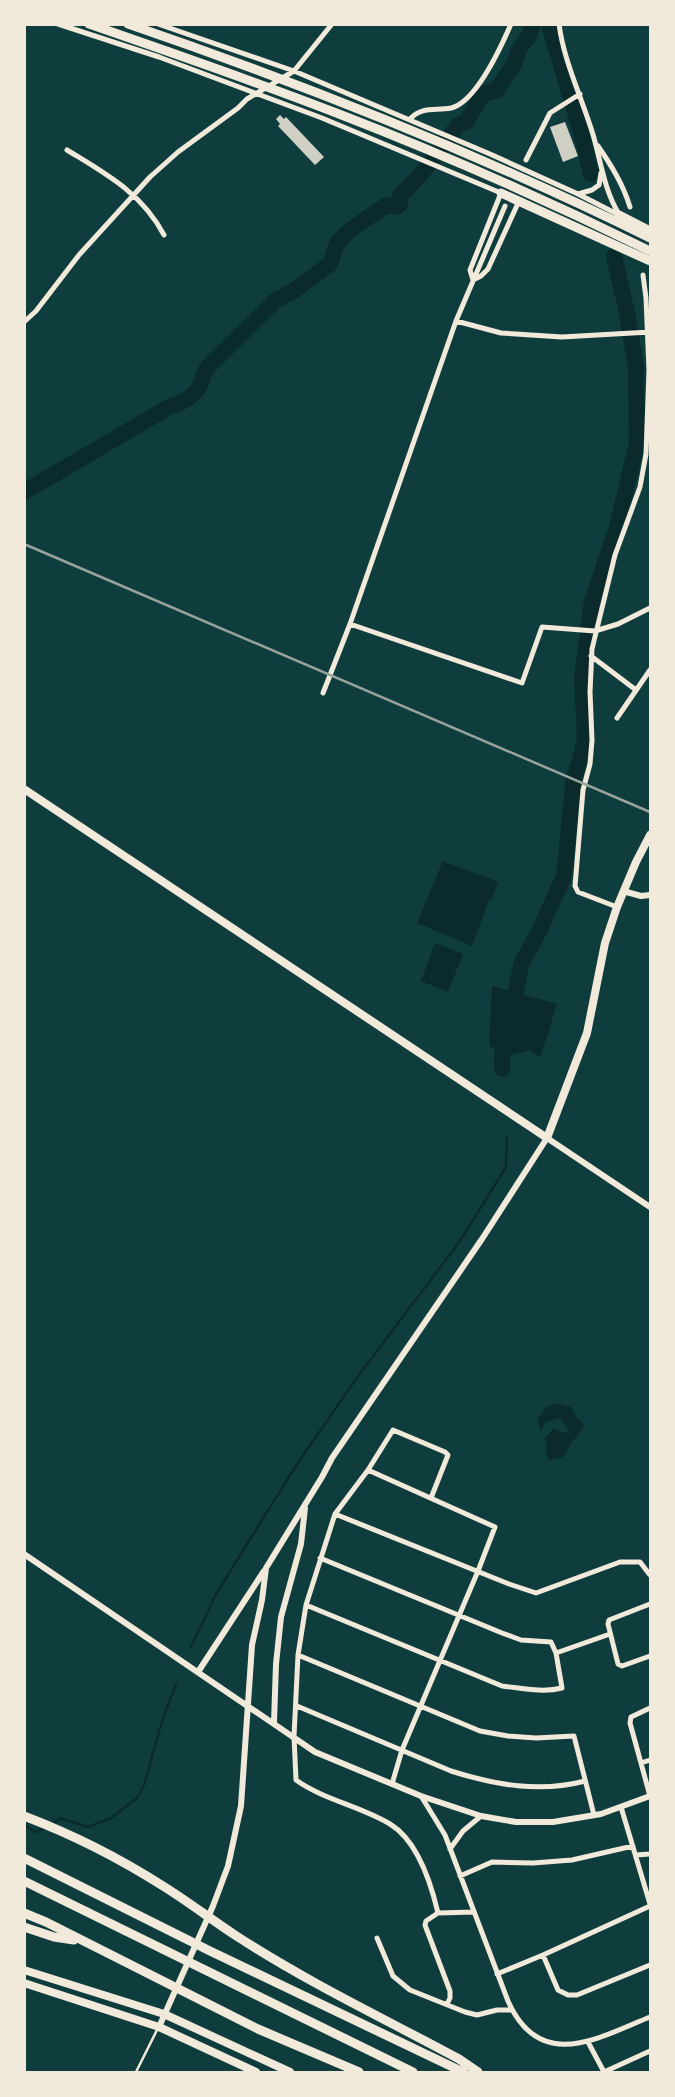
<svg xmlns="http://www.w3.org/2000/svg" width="675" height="2097" viewBox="0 0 675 2097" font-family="Poppins,sans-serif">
  <rect width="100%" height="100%" fill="#0f3d3e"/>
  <path fill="#0a2a2b" d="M443,861L498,882L492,899L489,900L472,946L417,923Z
    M435,943L463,954L448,992L421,981Z
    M492,986L557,1004L540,1058L530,1050L502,1057L489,1045Z
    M555,1403L571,1407L576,1417L585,1426L572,1442L563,1457L548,1460L546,1450L547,1443L544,1439L554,1428L561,1433L570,1431L559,1418L546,1422L540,1431L538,1418L547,1407Z"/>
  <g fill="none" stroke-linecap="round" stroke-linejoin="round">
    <path stroke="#0a2a2b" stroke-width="2.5" d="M191,1647L216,1594L295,1467L356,1379L460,1241L506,1167L507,1136
      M52,1824L60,1818L88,1827L111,1818L137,1798L144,1785L162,1721L176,1684
      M24,1825L36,1832L46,1828"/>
    <path stroke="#0a2a2b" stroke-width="16" d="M549,24L582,136L591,174
      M24,492L169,407C181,403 196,397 201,383C203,377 203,373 208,367L276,300L292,292L329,265C334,258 333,251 337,244C343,233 376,212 387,205L396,207L400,204V196L421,174L458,125L466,122L483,94L497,90L514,64L519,49L528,38L533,24
      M512,1012L521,965L540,929L564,876L574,777L579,764L585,739L582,678L592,601L617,527L637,443L636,367L627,313L614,256
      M502,1069V1057L507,1037"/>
  </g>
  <path fill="#cfcfc3" d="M280,115L284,119L286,117L324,157L315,165L278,126L280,124L276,119Z
    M565,122L578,156L563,162L550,127Z"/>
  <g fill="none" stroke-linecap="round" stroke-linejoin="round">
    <path stroke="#f1e9da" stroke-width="2.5" d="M136,2072L158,2028"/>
    <path stroke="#f1e9da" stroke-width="5" d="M58,24L159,57L322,118L501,193L470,270L473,280L481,276L488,269L519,201
      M158,24L294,71L490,154L578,194L619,215
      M559,24C564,63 583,100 594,138C601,163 605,192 619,214
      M410,119C422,106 435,111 451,108C476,102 501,47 511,24
      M598,146C611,165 623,184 630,207
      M67,150C106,174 142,193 164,235
      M526,160L550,113L580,94
      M578,194L592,190L599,185L601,173
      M456,321L501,333L562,337L650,332
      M24,322L36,311L79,255L150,177L178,152L238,108L247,99L294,71L332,24
      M350,624L522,683L542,627L595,631L618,624L650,608
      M591,656L636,690
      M323,693L350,624L456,321L505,206
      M617,718L650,670
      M617,907L578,892L575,886L583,790L590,764L592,740L590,692L592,649L615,555L640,487L646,454L649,370L646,298L643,275
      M368,1470L495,1527L478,1571L402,1750L392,1784
      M431,1498L448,1455L445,1452L393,1430L368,1470L335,1514L306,1605L298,1655L294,1736L296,1780C324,1800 360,1806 390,1824C418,1841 431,1883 438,1913
      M335,1514L509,1584L536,1593L620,1562H640L650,1575
      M650,1604L609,1620L608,1624L618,1664L622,1666L650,1656
      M306,1605L502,1686C521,1688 543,1693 562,1688L556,1653L551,1642L521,1640L502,1633L320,1558
      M556,1653L610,1634
      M298,1655L480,1731L508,1736L536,1738L574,1736L594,1815
      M297,1706L451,1771C495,1785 540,1793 585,1781
      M650,1708L631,1717L630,1723L650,1796
      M641,1763L650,1760
      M421,1796L445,1835L508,2001C540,2073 598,2038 650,2017
      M621,1807L650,1904
      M450,1849L463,1831L481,1816
      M636,1855L650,1854
      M460,1876L492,1862L533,1863L572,1860L633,1846
      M377,1938L393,1976L410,1990L465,2012L477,2015L497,2010H512
      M543,1955L650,1906
      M497,1974L543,1955L558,1990L568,1995H577L650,1965
      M447,2004L450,1998V1991L425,1925L426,1921L438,1913L474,1912
      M588,2042L604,2072
      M604,2072L650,2051"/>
    <path stroke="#f1e9da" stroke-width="6" d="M623,891L641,896L650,895
      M24,1554L315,1752L421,1796L481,1816L516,1822H553L601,1814L650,1796
      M198,1672L264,1571
      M274,1722L276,1664L281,1617L301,1544L305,1508
      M159,2027L213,1906L228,1866L241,1806L252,1645L262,1600L266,1568L322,1477L332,1458L482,1239L547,1138L650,1207"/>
    <path stroke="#f1e9da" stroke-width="8" d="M24,789L547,1138L587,1033L605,943L617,907L636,862L650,835
      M24,1970L164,2014L290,2072
      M24,1983L159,2027L256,2072"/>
    <path stroke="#f1e9da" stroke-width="9" d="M89,24C173,53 257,82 339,114C445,155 549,201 650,251
      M128,24C306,85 482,155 650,238
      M501,193L650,261
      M619,215L650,231"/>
    <path stroke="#f1e9da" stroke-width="9" d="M24,1816C74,1835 119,1858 163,1886C189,1902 213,1921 238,1937C309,1983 385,2019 459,2059L478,2072
      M24,1858L210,1951L463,2072
      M24,1881L413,2072
      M24,1913L46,1922L258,2029L359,2072
      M24,1927L54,1937L74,1940"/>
    <path stroke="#97a49c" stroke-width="2.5" d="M24,544L650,812"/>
  </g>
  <rect width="675" height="2097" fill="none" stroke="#f1e9da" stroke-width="52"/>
</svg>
